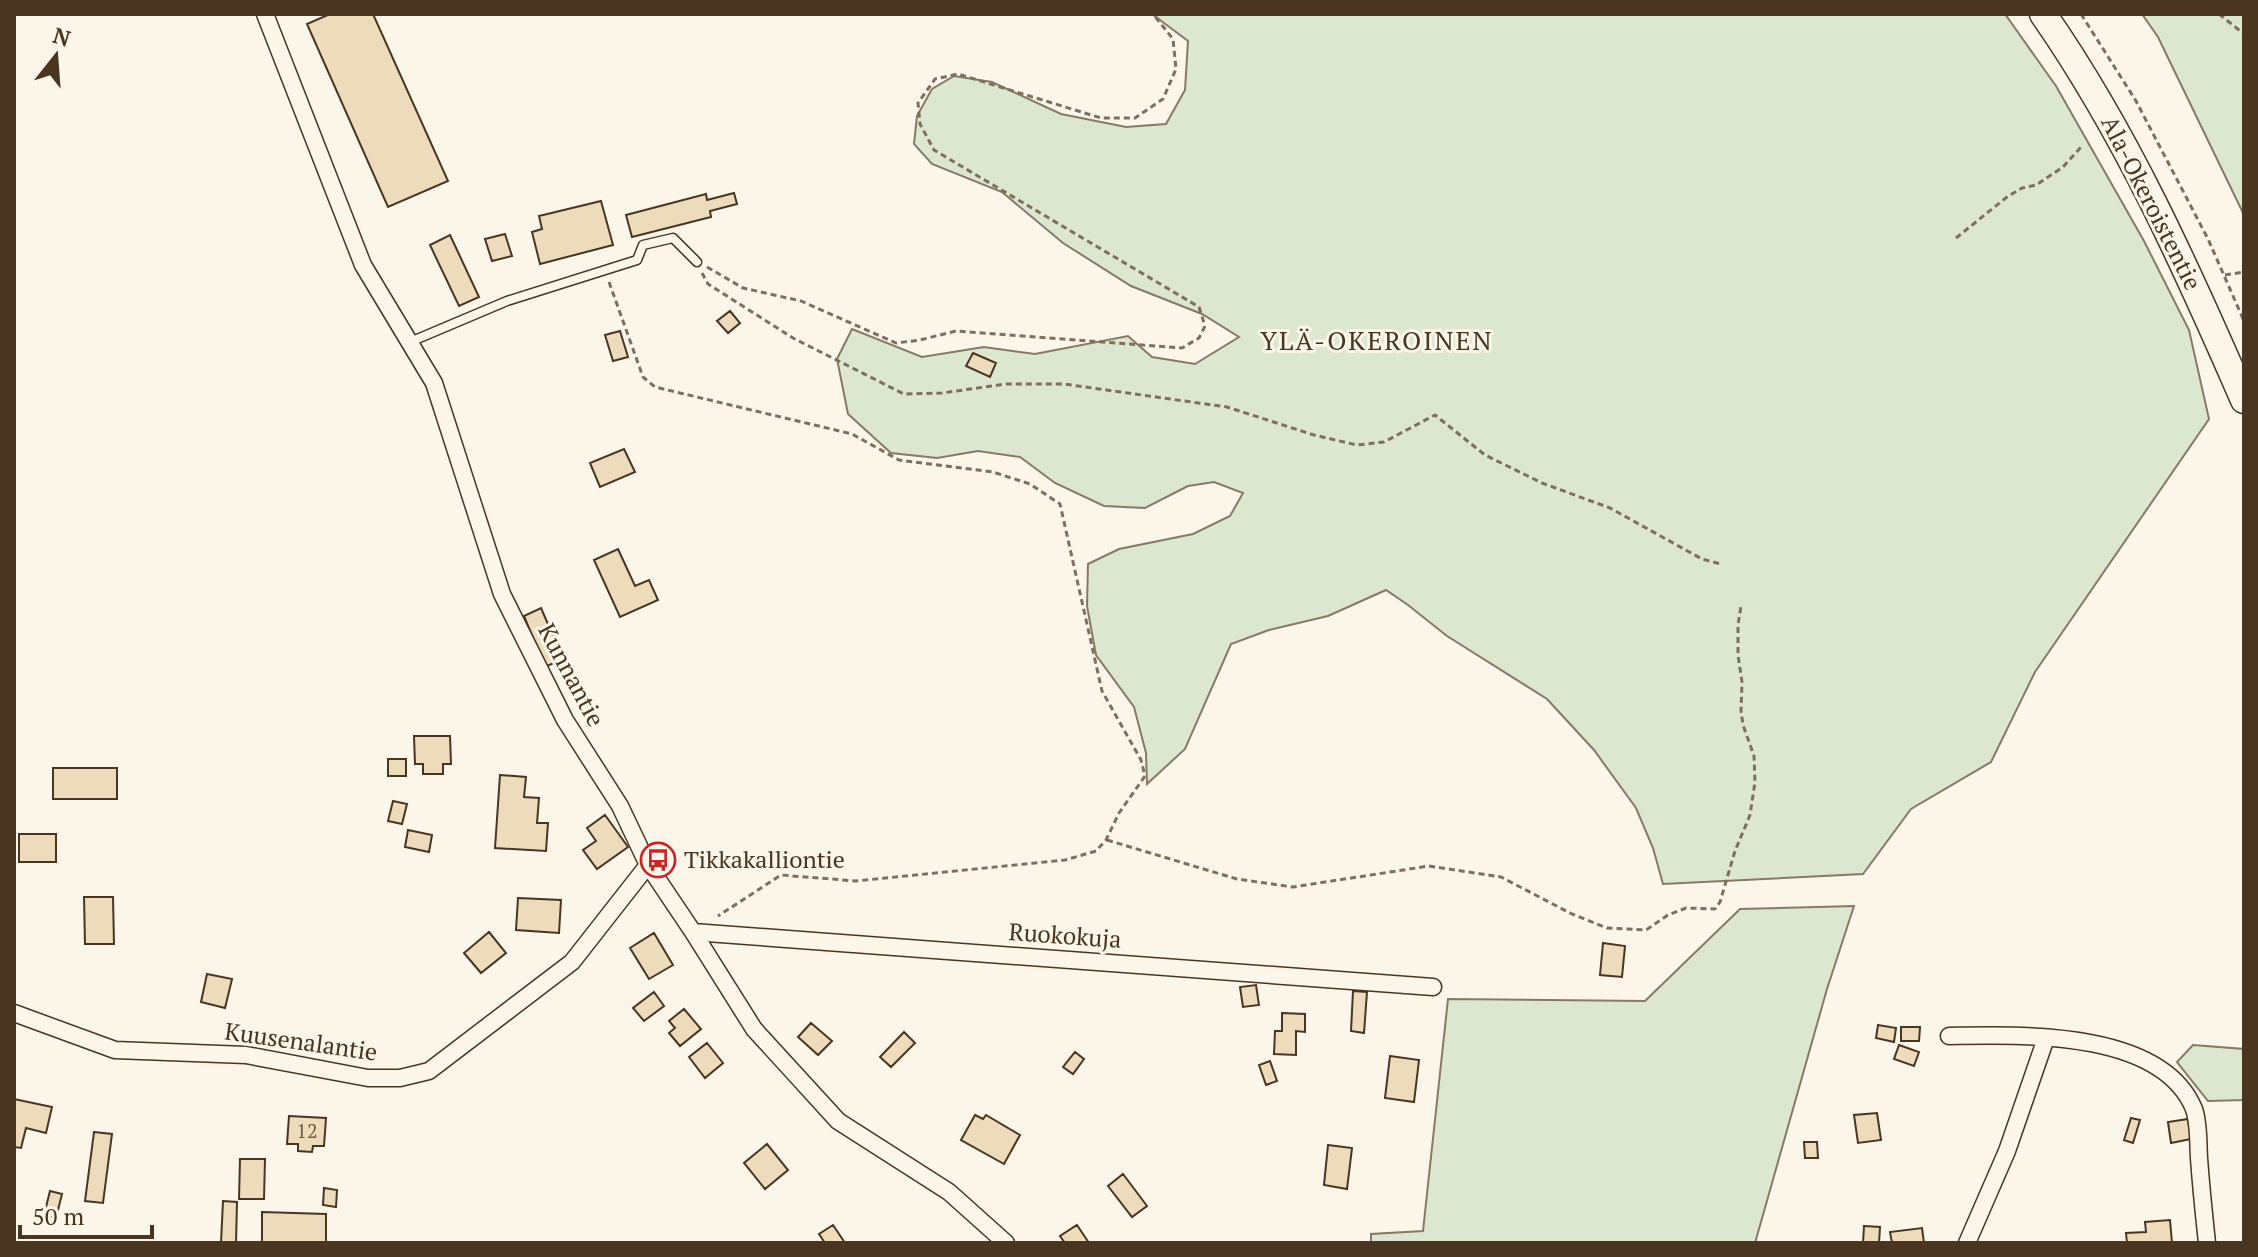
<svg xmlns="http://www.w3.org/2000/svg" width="2258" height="1257" viewBox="0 0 2258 1257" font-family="'PT Serif',serif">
  <rect width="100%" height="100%" fill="#fbf6e9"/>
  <path fill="#dce7d0" stroke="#887966" stroke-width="2" d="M1152,14H2005L2056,86L2144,241L2189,330L2209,419L2035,672L1991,762L1911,809L1863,874L1663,884L1653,848L1636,808L1594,750L1547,699L1447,636L1408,605L1386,590L1328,616L1269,630L1231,644L1185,749L1147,784L1146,753L1134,707L1096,655L1087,606L1088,564L1119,549L1193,534L1230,516L1243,493L1214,482L1188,486L1145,508L1104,506L1055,483L1020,457L978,451L937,458L891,453L848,414L837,359L852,329L922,357L984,347L1035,354L1128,336L1152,357L1195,364L1239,337L1202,314L1131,286L1063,243L1002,192L932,164L914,144L917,116L932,89L954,76L992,82L1061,114L1126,127L1166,124L1185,90L1188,41Z
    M2142,14H2244V215L2158,37Z
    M1854,906L1827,989L1755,1243H1371V1234L1423,1231L1448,999L1645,1001L1740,909Z
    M2193,1045L2244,1049V1100L2208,1101L2177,1062Z"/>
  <path fill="#ecdcbc" stroke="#4a3520" stroke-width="2" d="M330,14H373L448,181L388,207L307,24Z
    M734,193L737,204L710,211L711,217L632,237L626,215L706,194L707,200Z
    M601,201L613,245L540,264L532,232L542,229L539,216Z
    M505,234L512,256L492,261L485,239Z
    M450,235L479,297L459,306L430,245Z
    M730,311L740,323L728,333L717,321Z
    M620,331L628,357L613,361L605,335Z
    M973,353L996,363L990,377L966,366Z
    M624,449L635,472L600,487L590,463Z
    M618,549L635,586L649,580L658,600L620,617L594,560Z
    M541,608L563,659L545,667L524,616Z
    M414,736H450L451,764H443V774H423V764H415Z
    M388,759H406V776H388Z
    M53,768H117V799H53Z
    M500,775L526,777L524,797L539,798L537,823H548L546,851L495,848Z
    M393,801L407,804L402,824L388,821Z
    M605,815L628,847L597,869L583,850L596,841L587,828Z
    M408,830L432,835L429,852L405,847Z
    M19,834H56V862H19Z
    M84,897H113L114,944H85Z
    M518,898L561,900L559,933L516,930Z
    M489,932L506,953L481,973L464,953Z
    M654,933L673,965L649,979L630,948Z
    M1603,943L1625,946L1622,977L1600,975Z
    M207,974L232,979L225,1008L201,1002Z
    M1256,985L1259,1005L1243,1007L1240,987Z
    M1353,991L1367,992L1364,1033L1351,1031Z
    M654,992L664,1006L644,1021L633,1008Z
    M684,1009L701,1029L680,1046L669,1033L675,1028L669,1021Z
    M1282,1013L1305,1014V1032L1296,1031V1055L1274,1054L1275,1031H1282Z
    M811,1023L832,1041L818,1055L798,1037Z
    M1878,1025L1896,1028L1894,1042L1876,1038Z
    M1901,1027H1920L1919,1041H1901Z
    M904,1032L915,1043L891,1067L880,1057Z
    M707,1043L723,1063L705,1078L689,1057Z
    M1899,1045L1919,1052L1914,1066L1894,1059Z
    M1075,1052L1084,1059L1073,1074L1063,1067Z
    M1390,1056L1419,1060L1414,1102L1385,1098Z
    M1270,1061L1277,1081L1266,1085L1259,1065Z
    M14,1099L52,1107L46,1133L26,1128L21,1148L14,1147Z
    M1877,1113L1881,1140L1858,1143L1854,1115Z
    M975,1115L983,1119L986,1115L1020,1135L1004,1164L961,1140Z
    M289,1116L326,1118L324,1146H313L312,1152L298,1151V1144H287Z
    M2131,1118L2140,1120L2133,1143L2124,1140Z
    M2188,1119L2191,1139L2171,1143L2168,1122Z
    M94,1132L112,1134L103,1203L85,1201Z
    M1804,1142H1817L1818,1158H1805Z
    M767,1144L788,1170L765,1189L744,1163Z
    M1328,1145L1352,1148L1347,1189L1324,1185Z
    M240,1159H265L264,1199H239Z
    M1123,1174L1147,1206L1132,1217L1108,1186Z
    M324,1188L337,1190L336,1207L323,1205Z
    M50,1191L62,1194L56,1218L44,1215Z
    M223,1201L237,1202L236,1243H221Z
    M262,1212L326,1214V1243H262Z
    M2170,1220L2172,1243H2127L2126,1233L2146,1232L2145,1222Z
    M833,1225L845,1243H825L819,1234Z
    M1077,1225L1089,1243H1065L1060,1236Z
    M1864,1226L1880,1227L1879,1243H1863Z
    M1922,1228L1924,1243H1892L1890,1232Z"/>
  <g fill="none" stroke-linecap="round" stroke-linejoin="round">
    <g stroke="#4a3520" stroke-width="11">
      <path id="service" d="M410,342L507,301L637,260L643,245L673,238L697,262"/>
    </g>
    <g stroke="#4a3520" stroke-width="19">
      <path id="minor" d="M265,14L363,265L434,383L502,594L565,720L620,806L648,865L693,932L754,1029L838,1121L949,1192L1006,1243
        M693,932L1433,987
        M14,1013L115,1050L246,1055L368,1078H400L429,1071L572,962L648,865
        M1949,1036C2019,1035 2161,1029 2194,1109C2199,1123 2198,1143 2199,1158C2201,1186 2204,1215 2207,1243
        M1967,1243L2007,1151L2046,1038"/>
    </g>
    <g stroke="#4a3520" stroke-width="29">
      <path id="primary" d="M2043,14C2126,133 2186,267 2244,400"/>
    </g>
    <path stroke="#7f6f5c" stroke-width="3" stroke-dasharray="6 4" stroke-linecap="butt" d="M2081,14L2136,101L2208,239L2244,321
      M2219,14L2244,34
      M1956,238L2007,197L2022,188L2036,185L2063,167L2081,147
      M707,267L743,288L801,301L896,343L920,340L956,331L1182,348L1199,338L1205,326L1199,307L934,150L920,124L918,103L935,79L958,74L1101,118H1135L1163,99L1176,69L1173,39L1153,14
      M702,273L708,284L793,338L904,394L942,393L1006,384H1064L1227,407L1314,435L1357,445L1384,442L1435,415L1485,455L1542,483L1610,508L1702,559L1721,564
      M2225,275L2244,272
      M609,282L643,377L655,387L852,434L899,460L993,472L1030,484L1060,504L1102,691L1141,760L1145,776L1119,813L1106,840L1096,851L1065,860L856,881L781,875L718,916
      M1107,840L1237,879L1293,887L1429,866L1501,877L1572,914L1607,928L1646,930L1668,915L1686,908L1715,909L1720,902L1735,851L1750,815L1755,782L1754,756L1743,725L1741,711L1742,682L1738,655V625L1741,606"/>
    <use href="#service" stroke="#fbf6e9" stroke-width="8"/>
    <use href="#minor" stroke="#fbf6e9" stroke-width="16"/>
    <use href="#primary" stroke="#fbf6e9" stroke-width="26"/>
  </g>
  <defs>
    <g id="bus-ring" transform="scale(1.8)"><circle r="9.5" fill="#fbf6e9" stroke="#c62828" stroke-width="1.5"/><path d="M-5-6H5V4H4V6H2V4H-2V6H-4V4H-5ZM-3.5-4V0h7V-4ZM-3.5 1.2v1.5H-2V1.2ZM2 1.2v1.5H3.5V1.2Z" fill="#c62828"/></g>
  </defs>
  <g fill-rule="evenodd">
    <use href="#bus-ring" x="658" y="860"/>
  </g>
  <g text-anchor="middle" stroke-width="6" stroke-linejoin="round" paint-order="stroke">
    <g font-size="20" fill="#725f47">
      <text x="307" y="1138">12</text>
    </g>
    <g font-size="24" fill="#4a3520" stroke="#fbf6e9">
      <text transform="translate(2151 203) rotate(63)" y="8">Ala-Okeroistentie</text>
      <text transform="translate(571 675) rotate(62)" y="8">Kunnantie</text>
      <text transform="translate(1065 936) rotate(4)" y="8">Ruokokuja</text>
      <text transform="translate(301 1042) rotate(8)" y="8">Kuusenalantie</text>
    </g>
    <g font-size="24" fill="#4a3520" stroke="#fbf6e9" text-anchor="start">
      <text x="684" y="868">Tikkakalliontie</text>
    </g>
    <g font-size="26" letter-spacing="2" fill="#4a3520" stroke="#fbf6e9">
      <text x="1377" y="350">YLÄ-OKEROINEN</text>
    </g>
  </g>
  <rect width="2258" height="1257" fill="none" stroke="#4a3520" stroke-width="32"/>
  <g transform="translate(56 56) rotate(17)" stroke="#fbf6e9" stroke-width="6" paint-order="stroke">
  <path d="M0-6L14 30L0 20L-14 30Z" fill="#4a3520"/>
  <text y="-12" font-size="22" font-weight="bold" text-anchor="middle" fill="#4a3520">N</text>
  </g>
  <path d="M20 1225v12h132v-12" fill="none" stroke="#4a3520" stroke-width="4"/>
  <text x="32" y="1225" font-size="24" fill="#4a3520" stroke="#fbf6e9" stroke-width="6" paint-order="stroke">50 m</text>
</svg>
